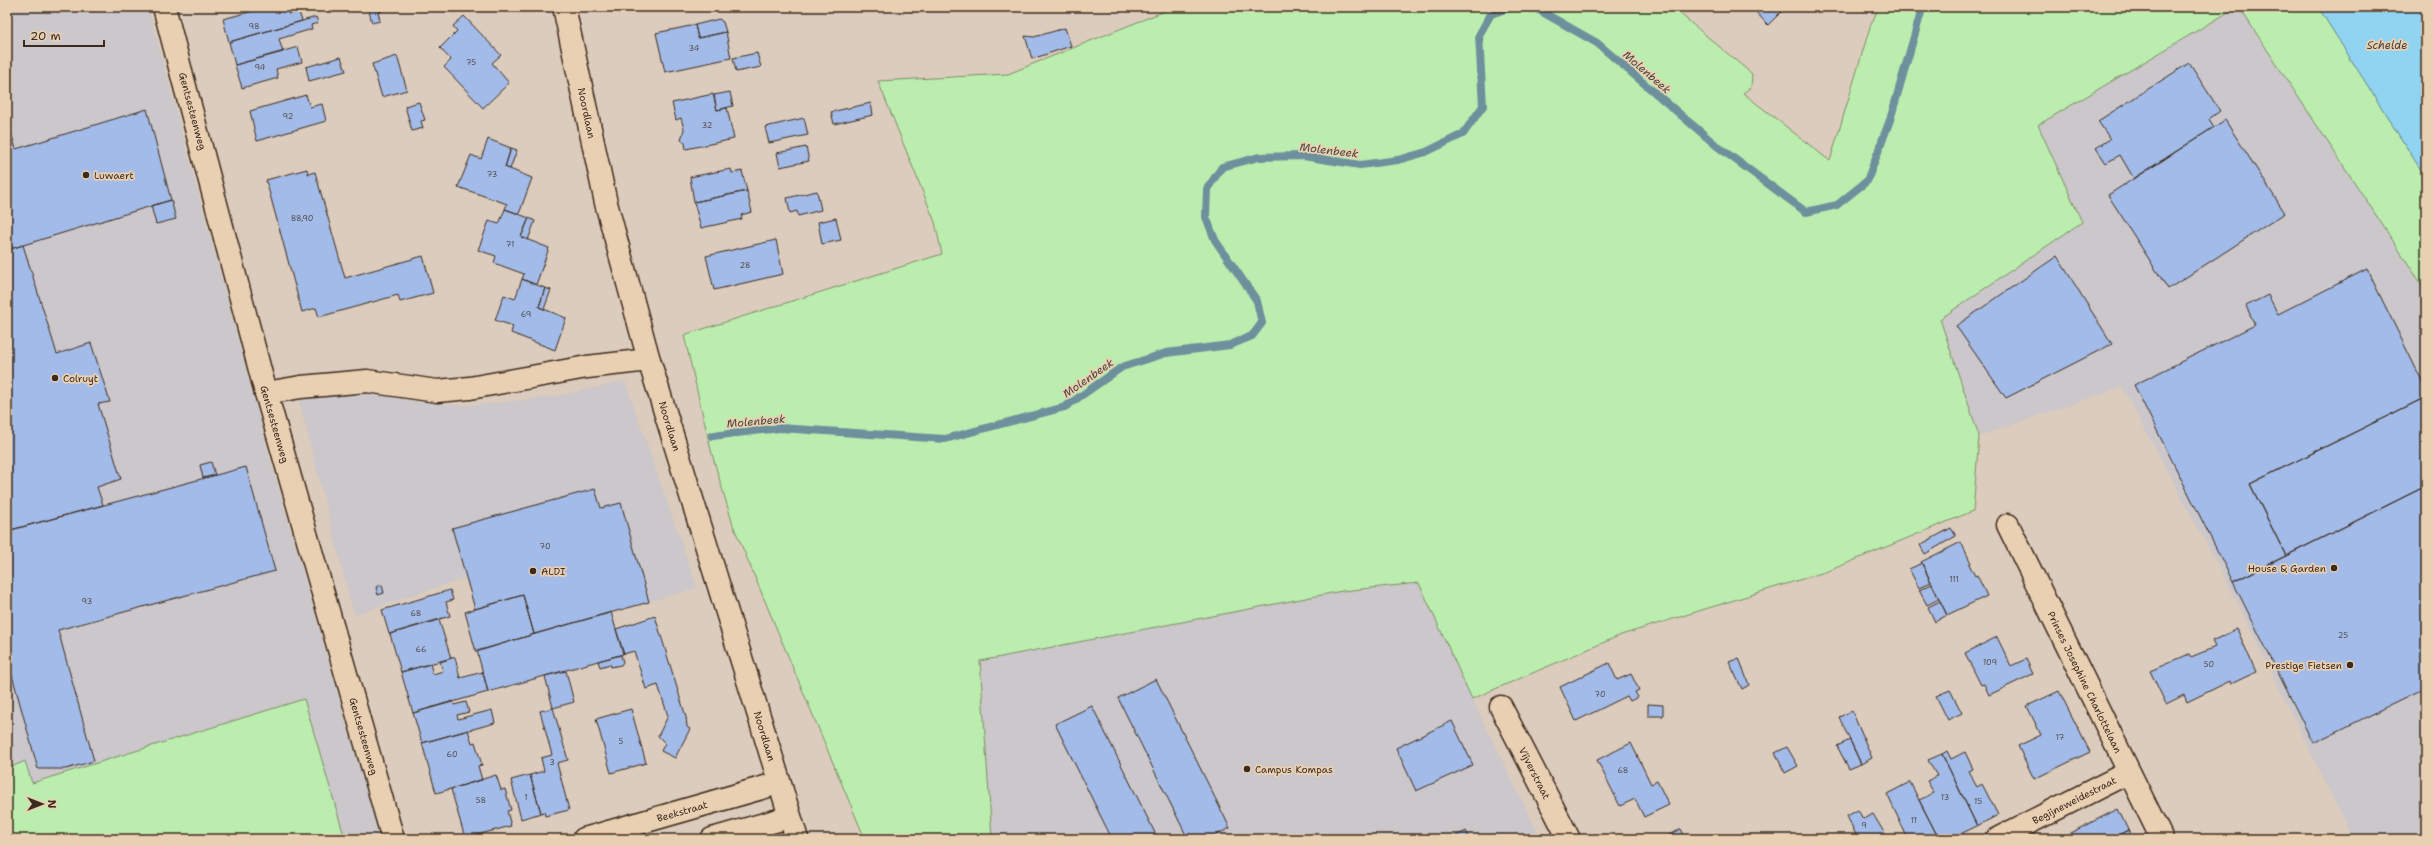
<svg xmlns="http://www.w3.org/2000/svg" width="2433" height="846" viewBox="0 0 2433 846" font-family="'Shantell Sans',sans-serif">
  <rect width="100%" height="100%" fill="#dcccbd"/>
  <filter id="ink" filterUnits="userSpaceOnUse"><feTurbulence type="fractalNoise" baseFrequency=".025" numOctaves="2"/><feDisplacementMap in="SourceGraphic" scale="8" xChannelSelector="R" yChannelSelector="G"/><feConvolveMatrix kernelMatrix="1 2 1 2 8 2 1 2 1" color-interpolation-filters="sRGB"/></filter>
  <g filter="url(#ink)">
    <path fill="#cbc7ca" d="M7,7H148L270,458L380,839H50L25,762L7,769Z
      M2237,7H2239L2426,291V839H2353L2225,578L2122,387L1979,436L1940,319L2082,222L2038,125Z
      M625,381L697,588L534,634L523,596L475,609L466,578L354,615L298,397L358,390L406,400L465,406L552,397Z
      M1420,583L1472,699L1541,839H992L980,661L1342,591Z"/>
    <path fill="#bbeeae" stroke="#7b8c66" d="M1175,7H1672L1752,74L1751,87L1743,93L1830,161L1870,27L1879,7H2237L2038,125L2082,222L1940,319L1979,436L1973,511L1828,571L1621,635L1472,699L1419,583L1342,591L980,661L992,839H865L733,525L712,454L684,335L942,254L935,222L878,81L1008,74Z
      M2239,7H2318L2426,178V291Z
      M304,699L345,839H7V769L25,761L32,783Z"/>
    <path fill="#90d4f2" stroke="#6e909d" d="M2318,7H2426V178Z"/>
    <g fill="none" stroke-linecap="round" stroke-linejoin="round">
      <path stroke="#6e909d" stroke-width="8" d="M712,436L780,428L945,439L1065,407L1122,367L1166,353L1230,345L1252,336L1262,323L1257,301L1215,240L1206,217L1207,189L1222,167L1259,157L1303,156L1360,165L1398,160L1426,152L1463,134L1483,106L1479,35L1491,14L1512,7L1537,9L1597,43L1717,146L1806,212L1837,205L1867,181L1890,120L1922,9L1925,7"/>
    </g>
    <path fill="#a2bbe8" stroke="#3b2a1e" d="M268,7H286L288,14L299,12L302,21L229,42L223,19Z
      M368,7H380L382,11L378,12L380,21L372,23Z
      M1751,7H1786L1768,25Z
      M464,16L501,55L492,63L509,83L483,108L444,67L451,60L440,48L457,31L453,26Z
      M316,17L318,23L311,25L312,29L279,39L283,52L235,65L229,42Z
      M719,19L723,22L726,32L698,38L695,25Z
      M695,25L698,38L726,32L731,58L665,72L656,33Z
      M1065,28L1071,46L1032,59L1025,36L1034,37Z
      M298,47L302,62L276,69L278,78L242,88L235,65Z
      M757,53L761,67L736,72L733,58Z
      M397,56L407,90L382,97L372,64Z
      M341,57L346,71L309,81L306,67Z
      M2189,63L2220,111L2209,119L2214,127L2134,179L2120,155L2106,163L2096,148L2110,139L2098,121Z
      M730,92L733,106L717,110L714,95Z
      M713,94L717,110L727,108L734,139L686,149L685,143L681,140L684,129L681,118L676,120L672,103Z
      M306,95L310,107L322,104L326,121L257,141L250,111Z
      M419,102L425,120L421,121L423,128L412,131L405,106Z
      M871,103L873,115L834,124L831,112Z
      M147,109L171,200L7,250V120L16,149Z
      M804,118L808,135L769,143L765,127Z
      M2225,120L2285,213L2168,289L2108,195Z
      M488,139L511,148L505,167L532,178L519,214L505,209L507,204L458,187L471,155L481,159Z
      M806,147L809,161L780,167L777,153Z
      M511,148L517,150L510,169L505,167Z
      M307,169L308,174L315,172L345,278L423,256L433,293L400,302L398,295L319,317L316,308L302,312L266,180Z
      M731,169L732,173L742,171L747,191L694,202L690,177Z
      M747,191L752,212L741,215L742,219L701,228L694,202Z
      M817,191L821,210L798,216L797,211L790,213L787,198Z
      M171,200L176,219L156,224L151,206Z
      M505,209L529,218L521,237L549,248L536,285L522,279L524,274L494,263L496,256L478,250L489,221L499,224Z
      M529,218L535,221L528,240L521,237Z
      M836,218L841,240L822,244L818,222Z
      M776,240L783,274L714,290L706,256Z
      M23,245L57,354L91,343L110,402L98,404L121,479L97,487L103,505L7,531V250Z
      M2057,256L2112,344L2006,398L1956,326Z
      M2367,269L2426,389V397L2250,484L2286,556L2233,582L2134,385L2255,325L2246,306L2268,295L2278,314Z
      M522,279L545,288L539,307L566,318L555,350L511,333L513,326L495,320L504,295L515,299Z
      M545,288L551,290L544,309L539,307Z
      M2426,397V486L2286,556L2250,484Z
      M211,462L215,475L203,478L200,465Z
      M246,467L275,571L58,630L94,761L66,769H38L7,657V531Z
      M2426,486V688L2313,743L2233,582Z
      M595,489L601,508L621,503L649,602L534,634L523,595L475,609L452,528Z
      M1951,528L1956,536L1925,554L1920,545Z
      M1961,542L1971,563L1969,564L1975,576L1977,575L1987,596L1947,615L1921,562Z
      M1922,563L1931,582L1919,588L1909,569Z
      M1932,584L1939,599L1927,605L1919,590Z
      M382,585L384,593L378,595L376,587Z
      M450,590L453,600L446,602L450,616L389,634L382,610Z
      M523,595L534,634L476,652L465,612Z
      M1940,601L1947,615L1935,622L1928,607Z
      M611,612L623,654L488,692L477,651Z
      M655,616L686,717L687,727L690,729L675,758L661,751L665,743L658,736L668,716L658,685L646,689L634,651L624,654L616,629Z
      M439,620L451,658L401,672L390,634Z
      M2237,629L2256,672L2231,684L2230,681L2187,702L2184,695L2166,704L2150,671L2189,654L2191,657L2215,647L2212,641Z
      M1997,637L2011,666L2026,659L2033,674L1989,695L1984,684L1981,685L1965,653Z
      M621,655L623,662L621,665L611,667L610,664L600,667L598,661Z
      M455,657L460,678L483,672L488,692L413,713L401,672L430,664L433,674L443,671L440,662Z
      M1739,658L1749,685L1742,689L1729,662Z
      M1609,663L1617,680L1631,674L1639,690L1635,692L1638,697L1630,701L1627,696L1576,721L1560,687Z
      M566,671L574,702L553,708L545,676Z
      M1156,679L1230,828L1208,839H1188L1118,698Z
      M1950,690L1962,713L1948,720L1936,696Z
      M2059,691L2090,752L2034,779L2018,746L2041,735L2027,706Z
      M453,701L454,705L466,702L469,712L457,715L458,719L492,710L495,723L422,743L413,713Z
      M1648,704L1663,705V716H1648Z
      M1092,706L1158,839H1112L1055,724Z
      M553,708L568,760L557,763L569,810L545,816L544,812L541,813L530,775L544,771L541,758L552,755L540,711Z
      M631,709L646,763L611,773L596,719Z
      M1852,711L1872,758L1861,764L1839,717Z
      M1452,721L1473,765L1416,791L1396,748Z
      M468,730L472,743L475,742L482,765L478,766L482,780L436,793L422,743Z
      M1850,740L1861,764L1849,769L1837,746Z
      M1631,743L1651,784L1657,781L1669,805L1644,817L1635,799L1620,806L1597,760Z
      M1787,747L1798,766L1785,773L1775,753Z
      M1947,751L1951,759L1965,752L1973,769L1968,771L1977,787L1982,784L1998,815L1977,826L1942,754Z
      M1942,754L1977,826L1950,839H1939L1919,800L1934,793L1927,781L1937,776L1928,760Z
      M496,775L501,790L505,789L511,810L507,811L511,826L465,838L451,789Z
      M530,775L541,813L521,819L511,780Z
      M1910,782L1919,800L1939,839H1908L1887,794Z
      M2118,809L2128,830L2111,839H2058Z
      M1858,810L1863,819L1873,814L1888,839H1858L1847,816Z
      M1681,829L1686,839H1662Z
      M2128,830L2132,839H2111Z
      M1466,831L1470,839H1450Z"/>
    <g fill="none" stroke-linecap="round" stroke-linejoin="round">
      <g stroke="#3b2a1e" stroke-width="25">
        <path id="minor" d="M266,393L301,387L367,381L437,391L470,388L587,367L649,360
          M2008,525L2162,839
          M1501,707L1569,839
          M1997,839L2129,772"/>
      </g>
      <g stroke="#3b2a1e" stroke-width="25">
        <path id="tertiary" d="M164,7L266,393L393,839
          M564,7L606,203L649,360L797,839
          M584,839L779,783
          M712,839L789,817"/>
      </g>
      <use href="#minor" stroke="#ead0b2" stroke-width="22"/>
      <use href="#tertiary" stroke="#ead0b2" stroke-width="22"/>
    </g>
  </g>
  <g fill="#3b2a1e" stroke="#ead0b2" stroke-width="1.5">
    <circle cx="86" cy="175" r="4"/>
    <circle cx="55" cy="378" r="4"/>
    <circle cx="2334" cy="568" r="4"/>
    <circle cx="533" cy="571" r="4"/>
    <circle cx="2350" cy="665" r="4"/>
    <circle cx="1247" cy="769" r="4"/>
  </g>
  <g text-anchor="middle" stroke-width="3.5" stroke-linejoin="round" paint-order="stroke">
    <g font-size="8" fill="#554e50">
      <text x="254" y="29">98</text>
      <text x="694" y="51">34</text>
      <text x="471" y="65">75</text>
      <text x="260" y="70">94</text>
      <text x="288" y="119">92</text>
      <text x="707" y="128">32</text>
      <text x="492" y="177">73</text>
      <text x="302" y="221">88,90</text>
      <text x="510" y="247">71</text>
      <text x="745" y="268">28</text>
      <text x="526" y="317">69</text>
      <text x="545" y="549">70</text>
      <text x="1954" y="582">111</text>
      <text x="87" y="604">93</text>
      <text x="416" y="616">68</text>
      <text x="2343" y="638">25</text>
      <text x="421" y="652">66</text>
      <text x="1990" y="665">109</text>
      <text x="2209" y="667">50</text>
      <text x="1600" y="697">70</text>
      <text x="2060" y="740">17</text>
      <text x="621" y="744">5</text>
      <text x="452" y="757">60</text>
      <text x="552" y="765">3</text>
      <text x="1623" y="773">68</text>
      <text x="526" y="800">1</text>
      <text x="1945" y="800">13</text>
      <text x="481" y="803">58</text>
      <text x="1978" y="804">15</text>
      <text x="1914" y="823">11</text>
      <text x="1864" y="828">9</text>
    </g>
    <g font-size="10" fill="#3b2a1e" stroke="#ead0b2">
      <text transform="translate(193 111) rotate(75)" y="4">Gentsesteenweg</text>
      <text transform="translate(587 113) rotate(78)" y="4">Noordlaan</text>
      <text transform="translate(275 424) rotate(74)" y="4">Gentsesteenweg</text>
      <text transform="translate(670 426) rotate(73)" y="4">Noordlaan</text>
      <text transform="translate(2085 682) rotate(64)" y="4">Prinses Josephine Charlottelaan</text>
      <text transform="translate(364 736) rotate(74)" y="4">Gentsesteenweg</text>
      <text transform="translate(765 736) rotate(73)" y="4">Noordlaan</text>
      <text transform="translate(1535 773) rotate(63)" y="4">Vijverstraat</text>
      <text transform="translate(2074 800) rotate(-27)" y="4">Begijneweidestraat</text>
      <text transform="translate(682 811) rotate(-16)" y="4">Beekstraat</text>
    </g>
    <g font-size="10" fill="#3b2a1e" stroke="#ead0b2" text-anchor="start">
      <text x="94" y="179">Luwaert</text>
      <text x="63" y="382">Colruyt</text>
      <text x="2326" y="572" text-anchor="end">House &amp; Garden</text>
      <text x="541" y="575">ALDI</text>
      <text x="2342" y="669" text-anchor="end">Prestige Fietsen</text>
      <text x="1255" y="773">Campus Kompas</text>
    </g>
    <g font-size="11" font-style="italic" fill="#48443e" stroke="#ead0b2">
      <text x="2387" y="49">Schelde</text>
      <text transform="translate(1647 72) rotate(41)" y="4">Molenbeek</text>
      <text transform="translate(1329 150) rotate(7)" y="4">Molenbeek</text>
      <text transform="translate(1088 378) rotate(-35)" y="4">Molenbeek</text>
      <text transform="translate(756 421) rotate(-5)" y="4">Molenbeek</text>
    </g>
  </g>
  <rect width="2433" height="846" fill="none" stroke="#ead0b2" stroke-width="24"/>
  <rect x="12" y="12" width="2409" height="822" fill="none" stroke="#3b2a1e" stroke-width="1.5" filter="url(#ink)"/>
  <g transform="translate(42 804) rotate(90)" stroke="#ead0b2" stroke-width="3" paint-order="stroke">
  <path d="M0-3L7 15L0 10L-7 15Z" fill="#3b2a1e"/>
  <text y="-6" font-size="11" font-weight="bold" text-anchor="middle" fill="#3b2a1e">N</text>
  </g>
  <path d="M24 40v6h80v-6" fill="none" stroke="#3b2a1e" stroke-width="2"/>
  <text x="30" y="40" font-size="12" fill="#3b2a1e" stroke="#ead0b2" stroke-width="3" paint-order="stroke">20 m</text>
</svg>
